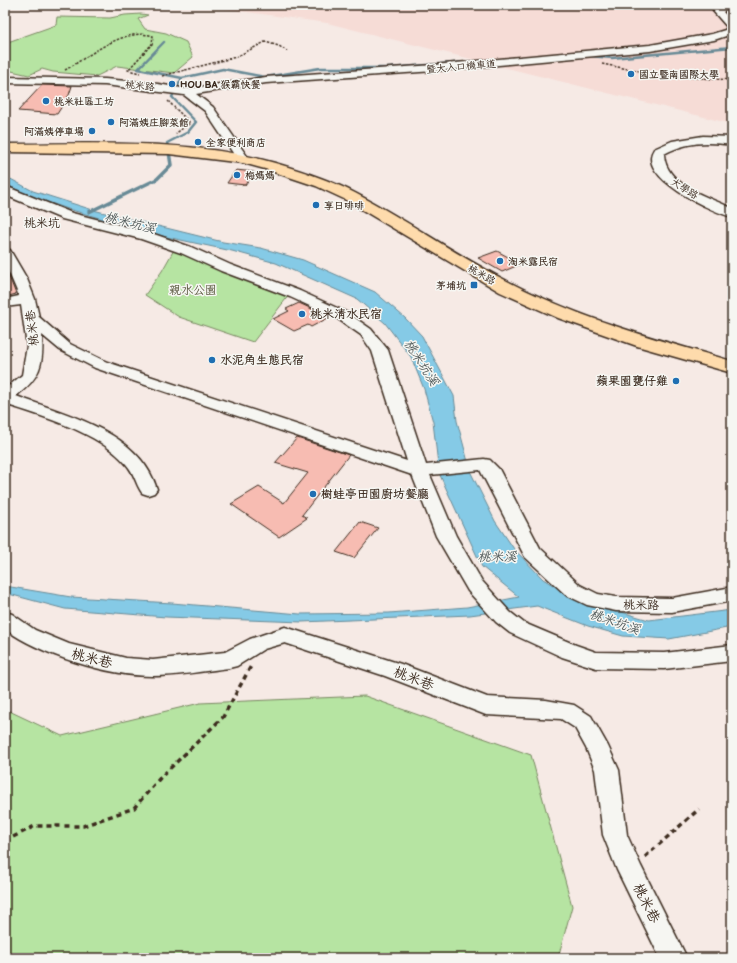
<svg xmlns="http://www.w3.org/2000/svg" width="737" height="963" viewBox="0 0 737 963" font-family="'Balsamiq Sans','LXGW WenKai TC',sans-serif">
  <rect width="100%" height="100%" fill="#f6eae5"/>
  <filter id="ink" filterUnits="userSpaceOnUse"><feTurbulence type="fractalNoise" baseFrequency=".025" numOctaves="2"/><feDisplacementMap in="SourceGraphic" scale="8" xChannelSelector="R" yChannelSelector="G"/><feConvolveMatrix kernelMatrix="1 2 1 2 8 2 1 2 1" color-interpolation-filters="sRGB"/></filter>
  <g filter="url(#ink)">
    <path fill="#f6dcd6" d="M196,5H732V124L327,23Z"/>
    <path fill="#b6e4a2" stroke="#788760" d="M141,14L148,15L138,19L145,29L166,33L186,42L193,57L174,73L117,66L97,76L53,72L42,69L29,75L7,70L5,43L56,25L57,17L110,18L125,15Z
      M175,248L289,295L253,342L179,317L145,295L162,271Z
      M365,696L531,755L572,906L558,958H5V709L62,736L200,703Z"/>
    <path fill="#85cae6" stroke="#678a96" d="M5,176L33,191L93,210L223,242L261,248L303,260L375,292L405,318L422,336L454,396L457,421L471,473L495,521L514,549L543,579L576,599L649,620L732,610V627L669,639L623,636L588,626L537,606L470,615L302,622L166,617L65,609L5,593V586L71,597L172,603L300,614L389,613L467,607L519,597L482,567L439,473L433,422L424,389L411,357L385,323L357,299L276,263L232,251L162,236L68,209L28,195L5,184Z"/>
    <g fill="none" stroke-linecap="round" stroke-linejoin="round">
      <path stroke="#678a96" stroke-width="2.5" d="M164,42L138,69L182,78
        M590,56L612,58L732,47
        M169,153L167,143L188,132L196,122L172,97L182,78L223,69L265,77L320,68H388L569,54"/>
      <path stroke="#678a96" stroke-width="3.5" d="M89,212L157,179L171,165L169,152"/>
    </g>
    <path fill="#f7bcb2" stroke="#3b2a1e" d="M42,85L72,86L69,95L57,114L18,111Z
      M236,170L254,172L245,185L227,183Z
      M497,251L521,264L502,272L478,258Z
      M5,267L16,294L5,297Z
      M299,303L312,309L328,318L311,327L308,325L294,331L273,319L289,311L286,309Z
      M297,438L349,455L302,515L307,518L279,537L231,504L259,487L284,503L308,473L275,463Z
      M360,522L378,528L354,558L336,552Z"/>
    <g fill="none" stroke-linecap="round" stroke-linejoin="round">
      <g stroke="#3b2a1e" stroke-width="3">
        <path id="minor" d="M722,5H732L723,12L732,21V34L714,40L650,51L434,71L266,83L196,94L213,107L249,159L243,163L239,162L205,111L184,95L105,85L5,83V77L105,79L158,84L187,89L266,77L434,65L650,45L712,34L725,30L727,27L713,11Z
          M703,136L732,137V145C707,141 686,142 664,154C665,185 708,197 732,208V217C713,212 635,177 654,149L672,141Z
          M5,186L72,213L151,233L191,247L231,265L300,291L348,313L371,329L388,350L426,465L484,459L490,460L499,469L540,548L580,585L598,594L616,597L672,598L732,587V601L672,612L616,611L587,605L566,595L525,557L480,470L430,475L456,536L482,581L510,612L524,623L576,645L596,652L664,653L732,645V661L664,669L596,668L562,657L510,633L496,622L468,591L436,536L412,475L95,368L60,350L42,335C44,365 40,378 16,396C67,415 139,431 157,489L154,493L148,495L142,493C135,483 135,474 126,464C99,432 43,417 5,404V389L22,375L27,346L21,305L5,307V299L19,296L5,263V249L10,250L27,279L35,299L39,317L70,344L107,362L407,461L372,351L361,335L338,319L290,297L221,271L181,253L141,239L62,219L5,195Z
          M5,612L12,614L35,630L69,644L126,658L153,660L225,652L250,639L285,627L401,664L487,697L546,700L574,705L591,716L608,746L619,770L627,835L641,866L687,958H660L617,870L603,835L595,770L586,748L575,728L561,719L486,715L385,676L285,643L264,649L237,666L229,668C204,671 178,676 153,676C108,676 41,655 5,629Z"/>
      </g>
      <g stroke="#3b2a1e" stroke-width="3">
        <path id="major" d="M5,144C94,144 189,138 275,163C302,171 330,180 355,193C409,221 458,257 513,284C582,319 658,340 732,361V373L637,346L558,318L500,292L344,199L316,186L265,169L243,163L169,154L5,152Z"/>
      </g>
      <path stroke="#3b2a1e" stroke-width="1.5" stroke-dasharray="2.5 1.5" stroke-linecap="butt" d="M602,64L666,76L732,80
        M65,70C90,56 123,27 153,36L152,44L128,70L140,73
        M162,76L236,57L265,42L279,46L287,51
        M168,101L190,123L175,134"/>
      <path stroke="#3b2a1e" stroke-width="3.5" stroke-dasharray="5 4" stroke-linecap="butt" d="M5,841L35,826H83L134,808L160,778L223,717L251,666
        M645,857L699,809"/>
      <use href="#minor" fill="#f6f6f2" fill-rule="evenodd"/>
      <use href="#major" fill="#fedbac" fill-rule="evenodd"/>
    </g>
  </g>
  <g fill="#1f6fb2" stroke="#f6f6f2" stroke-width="1.5">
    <circle cx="631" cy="74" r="4"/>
    <circle cx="172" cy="84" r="4"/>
    <circle cx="46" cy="101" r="4"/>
    <circle cx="111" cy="122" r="4"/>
    <circle cx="92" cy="131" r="4"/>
    <circle cx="198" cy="142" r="4"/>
    <circle cx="237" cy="175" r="4"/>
    <circle cx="316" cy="205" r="4"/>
    <circle cx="500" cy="261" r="4"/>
    <rect x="470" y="281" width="8" height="8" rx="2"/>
    <circle cx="302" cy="314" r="4"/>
    <circle cx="212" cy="360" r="4"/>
    <circle cx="676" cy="381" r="4"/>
    <circle cx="313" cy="494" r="4"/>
  </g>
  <g text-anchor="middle" stroke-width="3" stroke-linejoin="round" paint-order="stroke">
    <g font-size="10" fill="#3b2a1e" stroke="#f6f6f2">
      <text transform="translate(461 66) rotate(-5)" y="4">暨大入口機車道</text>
      <text transform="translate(140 85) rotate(6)" y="4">桃米路</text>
      <text transform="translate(685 188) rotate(32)" y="4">大學路</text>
      <text transform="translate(482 274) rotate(30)" y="4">桃米路</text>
    </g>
    <g font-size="10" font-weight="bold" fill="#3b2a1e" stroke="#f6f6f2" text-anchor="start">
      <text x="639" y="78">國立暨南國際大學</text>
      <text x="180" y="88">HOU BA 猴霸快餐</text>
      <text x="54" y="105">桃米社區工坊</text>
      <text x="119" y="126">阿滿姨庄腳菜館</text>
      <text x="84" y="135" text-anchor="end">阿滿姨停車場</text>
      <text x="206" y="146">全家便利商店</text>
      <text x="245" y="179">梅媽媽</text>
      <text x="324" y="209">享日啡啡</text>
      <text x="508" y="265">淘米露民宿</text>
      <text x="466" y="289" text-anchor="end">茅埔坑</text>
    </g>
    <g font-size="12" fill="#3b2a1e" stroke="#f6f6f2">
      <text x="42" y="227">桃米坑</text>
    </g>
    <g font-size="12" fill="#5a583f" stroke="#f6f6f2">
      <text x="193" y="294">親水公園</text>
    </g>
    <g font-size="12" font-weight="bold" fill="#3b2a1e" stroke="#f6f6f2" text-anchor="start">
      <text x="310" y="318">桃米清水民宿</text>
      <text x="220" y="364">水泥角生態民宿</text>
      <text x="668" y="385" text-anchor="end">蘋果園甕仔雞</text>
      <text x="321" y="498">樹蛙亭田園廚坊餐廳</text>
    </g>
    <g font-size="12" fill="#3b2a1e" stroke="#f6f6f2">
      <text transform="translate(32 328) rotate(-97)" y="4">桃米巷</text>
      <text transform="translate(641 605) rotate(1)" y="4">桃米路</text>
    </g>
    <g font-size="13" font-style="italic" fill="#515a5a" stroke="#f6f6f2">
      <text transform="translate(130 222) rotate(14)" y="5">桃米坑溪</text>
      <text transform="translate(422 362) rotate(57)" y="5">桃米坑溪</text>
      <text x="497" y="561">桃米溪</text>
      <text transform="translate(615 621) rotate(19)" y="5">桃米坑溪</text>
    </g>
    <g font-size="14" fill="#3b2a1e" stroke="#f6f6f2">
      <text transform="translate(92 658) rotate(14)" y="5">桃米巷</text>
      <text transform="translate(414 678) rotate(21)" y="5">桃米巷</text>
      <text transform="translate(647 903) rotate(63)" y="5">桃米巷</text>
    </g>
  </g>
  <rect width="737" height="963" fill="none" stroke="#f6f6f2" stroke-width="20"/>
  <rect x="10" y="10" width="717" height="943" fill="none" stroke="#3b2a1e" stroke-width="1.5" filter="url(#ink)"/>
</svg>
